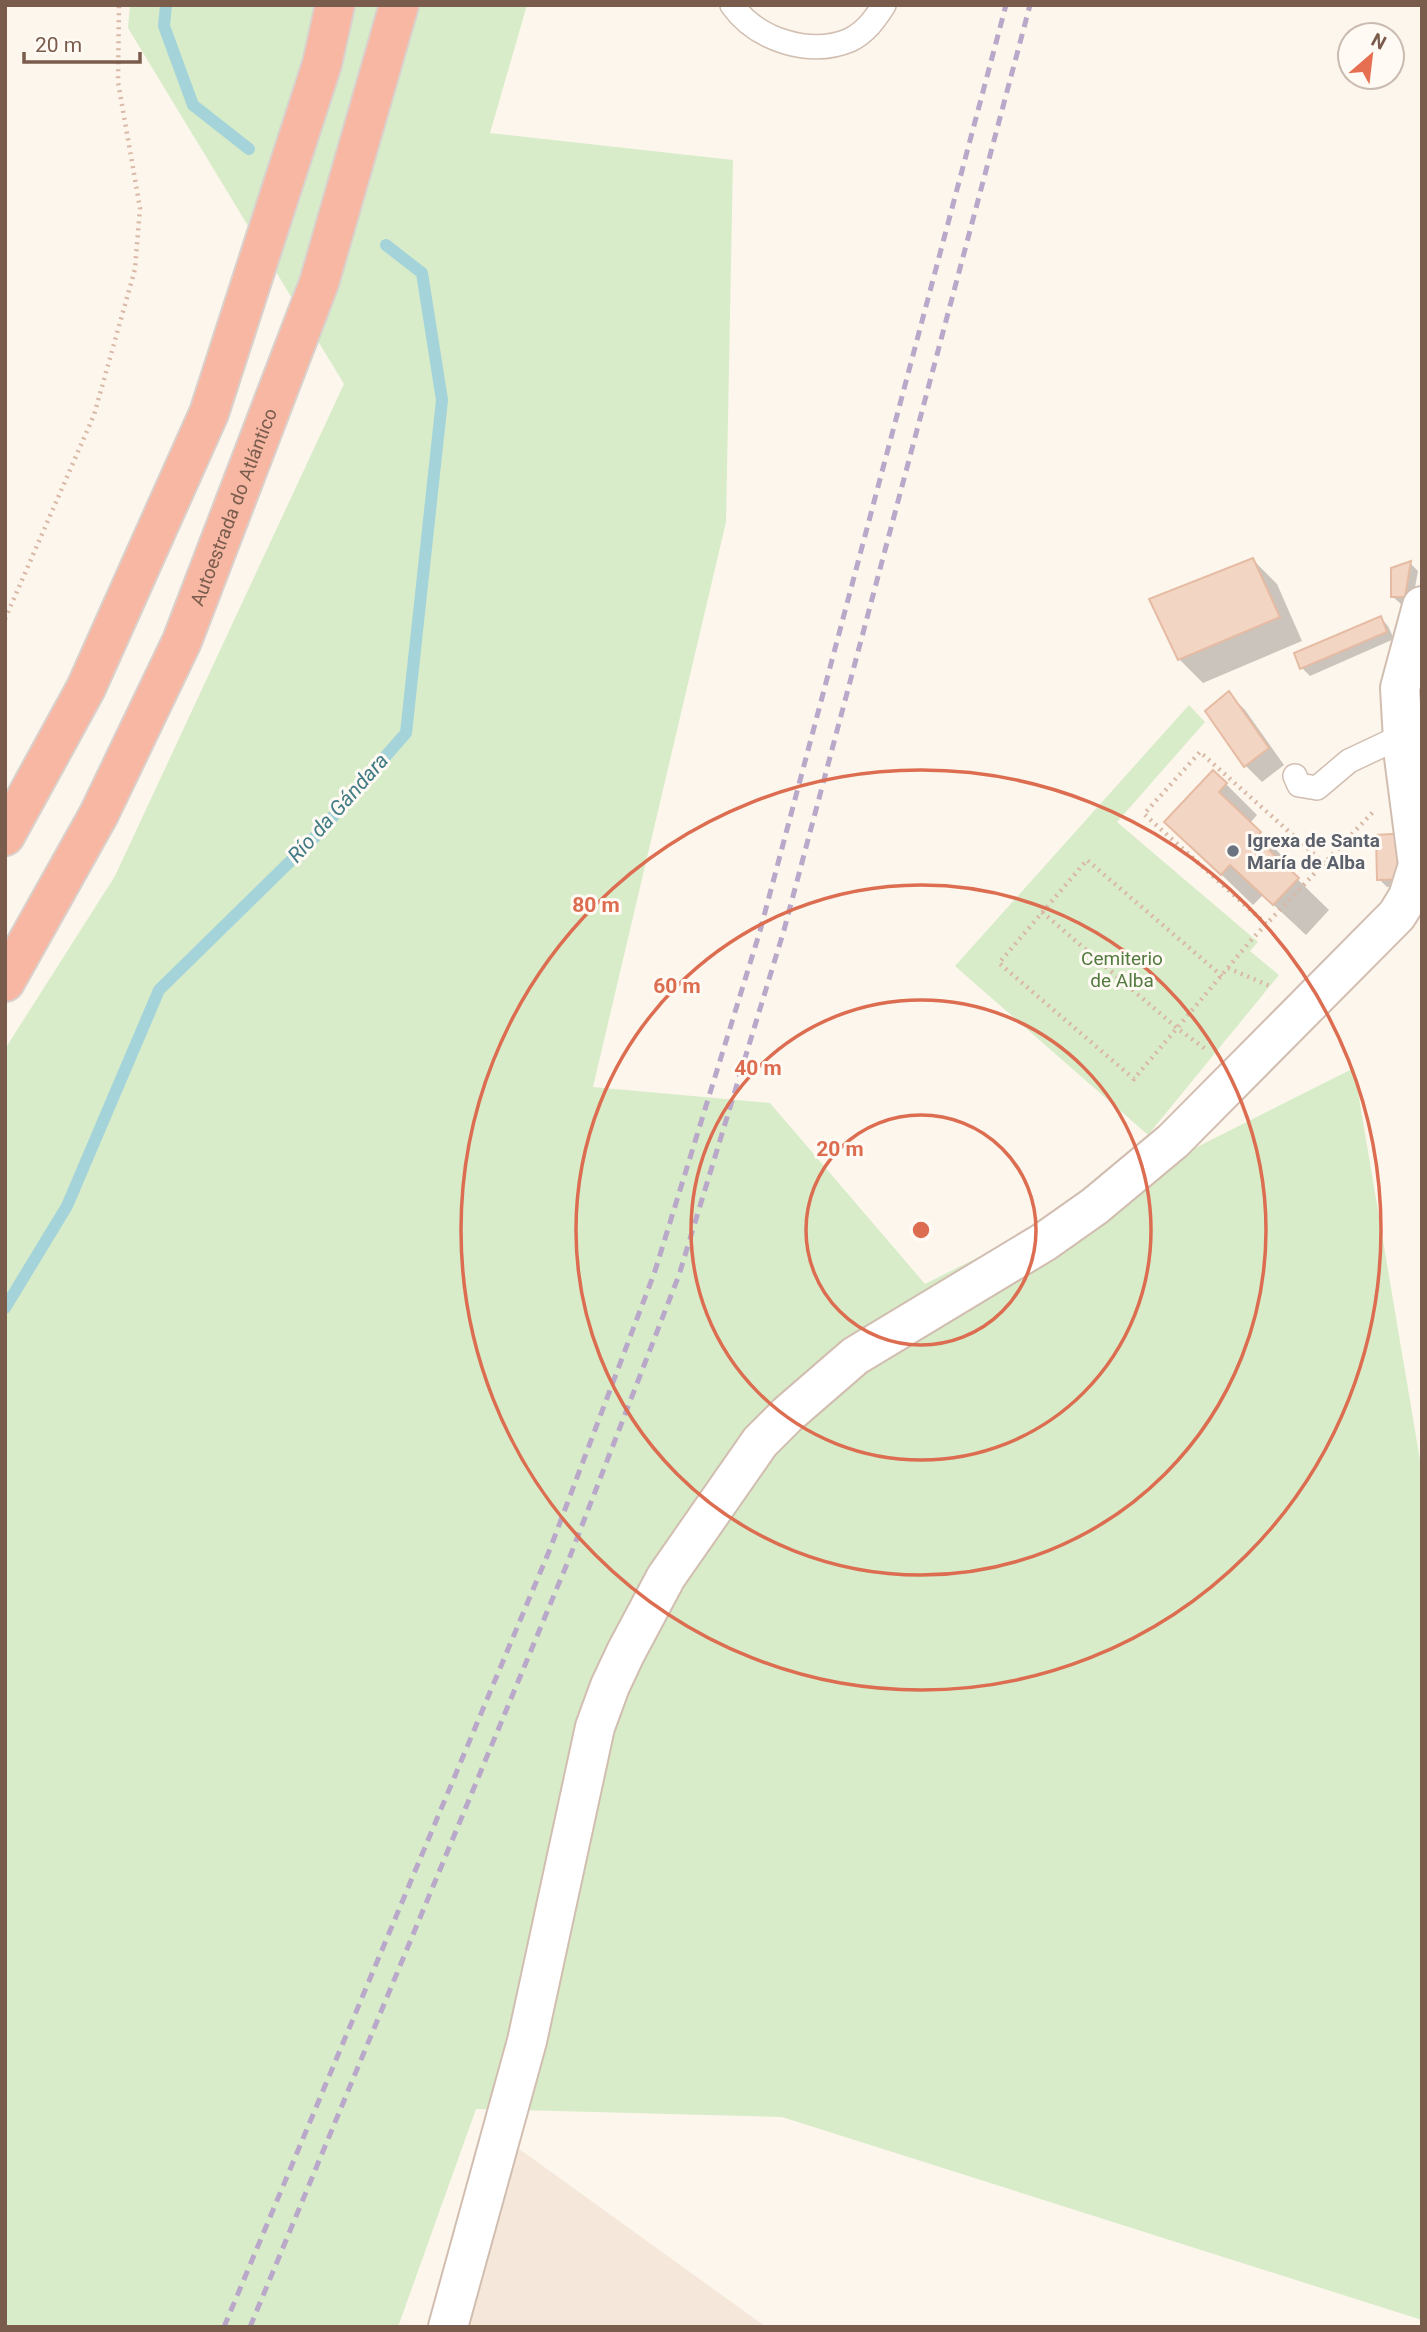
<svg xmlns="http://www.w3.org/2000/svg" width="1427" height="2332" viewBox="0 0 1427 2332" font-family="Roboto,sans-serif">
  <rect width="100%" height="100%" fill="#fdf6ec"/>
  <path fill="#f5e8da" d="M511,2143L766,2327H456Z"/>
  <path fill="#d8ecc9" d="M130,5H527L490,133L733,160L726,522L593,1087L770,1103L925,1284L1354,1068L1422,1472V2320L782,2117L476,2109L398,2327H5V1049L115,876L344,384L128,28Z
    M1189,705L1205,722L1117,822L1258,942L1250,951L1279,975L1148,1135L955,966Z"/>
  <path fill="#0003" d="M1253,560L1277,584L1302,641L1203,683L1179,659Z
    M1410,563L1418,571L1412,604H1401L1393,597Z
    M1381,618L1388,626L1394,639L1310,676L1302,668L1296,654Z
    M1229,694L1245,710L1284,765L1262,782L1246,766Z
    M1226,784L1257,815L1250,823L1291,865L1287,869L1329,910L1306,935L1263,895L1253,905L1167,822Z
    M1377,837L1416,886L1387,887L1379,879Z"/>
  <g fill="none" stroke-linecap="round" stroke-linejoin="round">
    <path stroke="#a5d3da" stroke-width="12" d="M166,5L164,26L193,105L249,149
      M5,1308L67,1206L159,990L316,836L406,733L442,400L422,273L386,245"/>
  </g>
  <path fill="#f3d5c3" stroke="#e6bba3" stroke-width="2" d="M1253,558L1280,617L1178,660L1149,599Z
    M1411,561L1405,597H1391V568Z
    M1381,616L1387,632L1300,669L1294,653Z
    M1229,691L1269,748L1244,767L1205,711Z
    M1213,770L1227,783L1219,792L1261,832L1256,838L1299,878L1273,905L1230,865L1221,875L1164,822Z
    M1407,833L1409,879L1377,880L1376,835Z"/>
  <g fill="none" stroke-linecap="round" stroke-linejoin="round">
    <g stroke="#d1beb0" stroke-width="26">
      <path id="lane" d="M732,5C757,40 810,57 850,40C866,32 875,19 884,5
        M1295,776L1299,785L1317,788L1349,761L1402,736"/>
    </g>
    <g stroke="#d1beb0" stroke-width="42">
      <path id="street" d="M448,2327L527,2041L595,1727L610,1686L626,1652L666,1577L760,1442L788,1414L855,1356L1044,1242L1095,1206L1173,1141L1397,915L1408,897L1418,865L1404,757L1400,688L1422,606"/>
    </g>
    <g stroke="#dad1cd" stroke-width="42">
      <g id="highway">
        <path d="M5,836L86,688L209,413L322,64L335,5"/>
        <path id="s1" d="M5,982L99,814L182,641L319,283L399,5"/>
      </g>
    </g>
    <path stroke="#d9b8a5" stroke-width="4.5" stroke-dasharray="2 5" stroke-linecap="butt" d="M5,619L94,415L135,269L140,208L118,82L119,5
      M1042,912L1177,1028L1208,1051
      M1266,924L1144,814L1200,752L1324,863
      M1228,968L1272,987
      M1222,976L1087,860L999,963L1134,1079L1253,938L1373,812"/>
    <use href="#lane" stroke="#fff" stroke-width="23"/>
    <use href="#street" stroke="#fff" stroke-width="38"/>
    <use href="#highway" stroke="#f7b7a3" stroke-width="38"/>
    <path stroke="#b9a8c9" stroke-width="5" stroke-dasharray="10 7" stroke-linecap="butt" d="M224,2327L550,1549L655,1271L760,931L1006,5
      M250,2327L569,1559L679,1275L784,930L1030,5"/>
  </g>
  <g fill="none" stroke="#dc6d51" stroke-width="3.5">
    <circle cx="921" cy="1230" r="115"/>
    <circle cx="921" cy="1230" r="230"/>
    <circle cx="921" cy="1230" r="345"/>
    <circle cx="921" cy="1230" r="460"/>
  </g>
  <circle fill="#6b7280" stroke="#fffaf3" stroke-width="2.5" cx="1233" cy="851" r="7"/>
  <g text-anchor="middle" stroke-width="6" stroke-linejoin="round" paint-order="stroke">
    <g font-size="19" fill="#7a5c4d" stroke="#fffaf3">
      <text dy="7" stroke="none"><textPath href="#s1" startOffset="528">Autoestrada do Atlántico</textPath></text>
    </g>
    <g font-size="19" font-weight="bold" fill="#5b616d" stroke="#fffaf3" text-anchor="start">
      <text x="1247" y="847">Igrexa de Santa<tspan x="1247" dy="22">María de Alba</tspan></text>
    </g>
    <g font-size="19" fill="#537a41" stroke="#fffaf3">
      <text x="1122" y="965">Cemiterio<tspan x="1122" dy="22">de Alba</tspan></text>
    </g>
    <g font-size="21" font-style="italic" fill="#437c86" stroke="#fffaf3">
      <text transform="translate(338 808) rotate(-48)" y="7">Río da Gándara</text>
    </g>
  </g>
  <circle cx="921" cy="1230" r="10" fill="#dc6d51" stroke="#fffaf3" stroke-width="3.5"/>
  <g font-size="21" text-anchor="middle" font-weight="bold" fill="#dc6d51" stroke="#fffaf3" stroke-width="6" stroke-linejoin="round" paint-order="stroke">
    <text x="596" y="912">80 m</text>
    <text x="677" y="993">60 m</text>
    <text x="758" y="1075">40 m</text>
    <text x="840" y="1156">20 m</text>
  </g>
  <rect width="1427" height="2332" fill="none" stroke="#7a5c4d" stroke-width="14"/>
  <g transform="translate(1371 56) rotate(28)"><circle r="33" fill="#fffaf3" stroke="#cabbb1" stroke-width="2"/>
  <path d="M0-5L12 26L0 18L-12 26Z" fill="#e76f51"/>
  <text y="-10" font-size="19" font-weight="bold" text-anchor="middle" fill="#7a5c4d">N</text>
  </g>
  <path d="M24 52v10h116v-10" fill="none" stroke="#7a5c4d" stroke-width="3.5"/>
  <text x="35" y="52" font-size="21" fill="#7a5c4d" stroke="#fffaf3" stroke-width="5" paint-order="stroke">20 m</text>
</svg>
